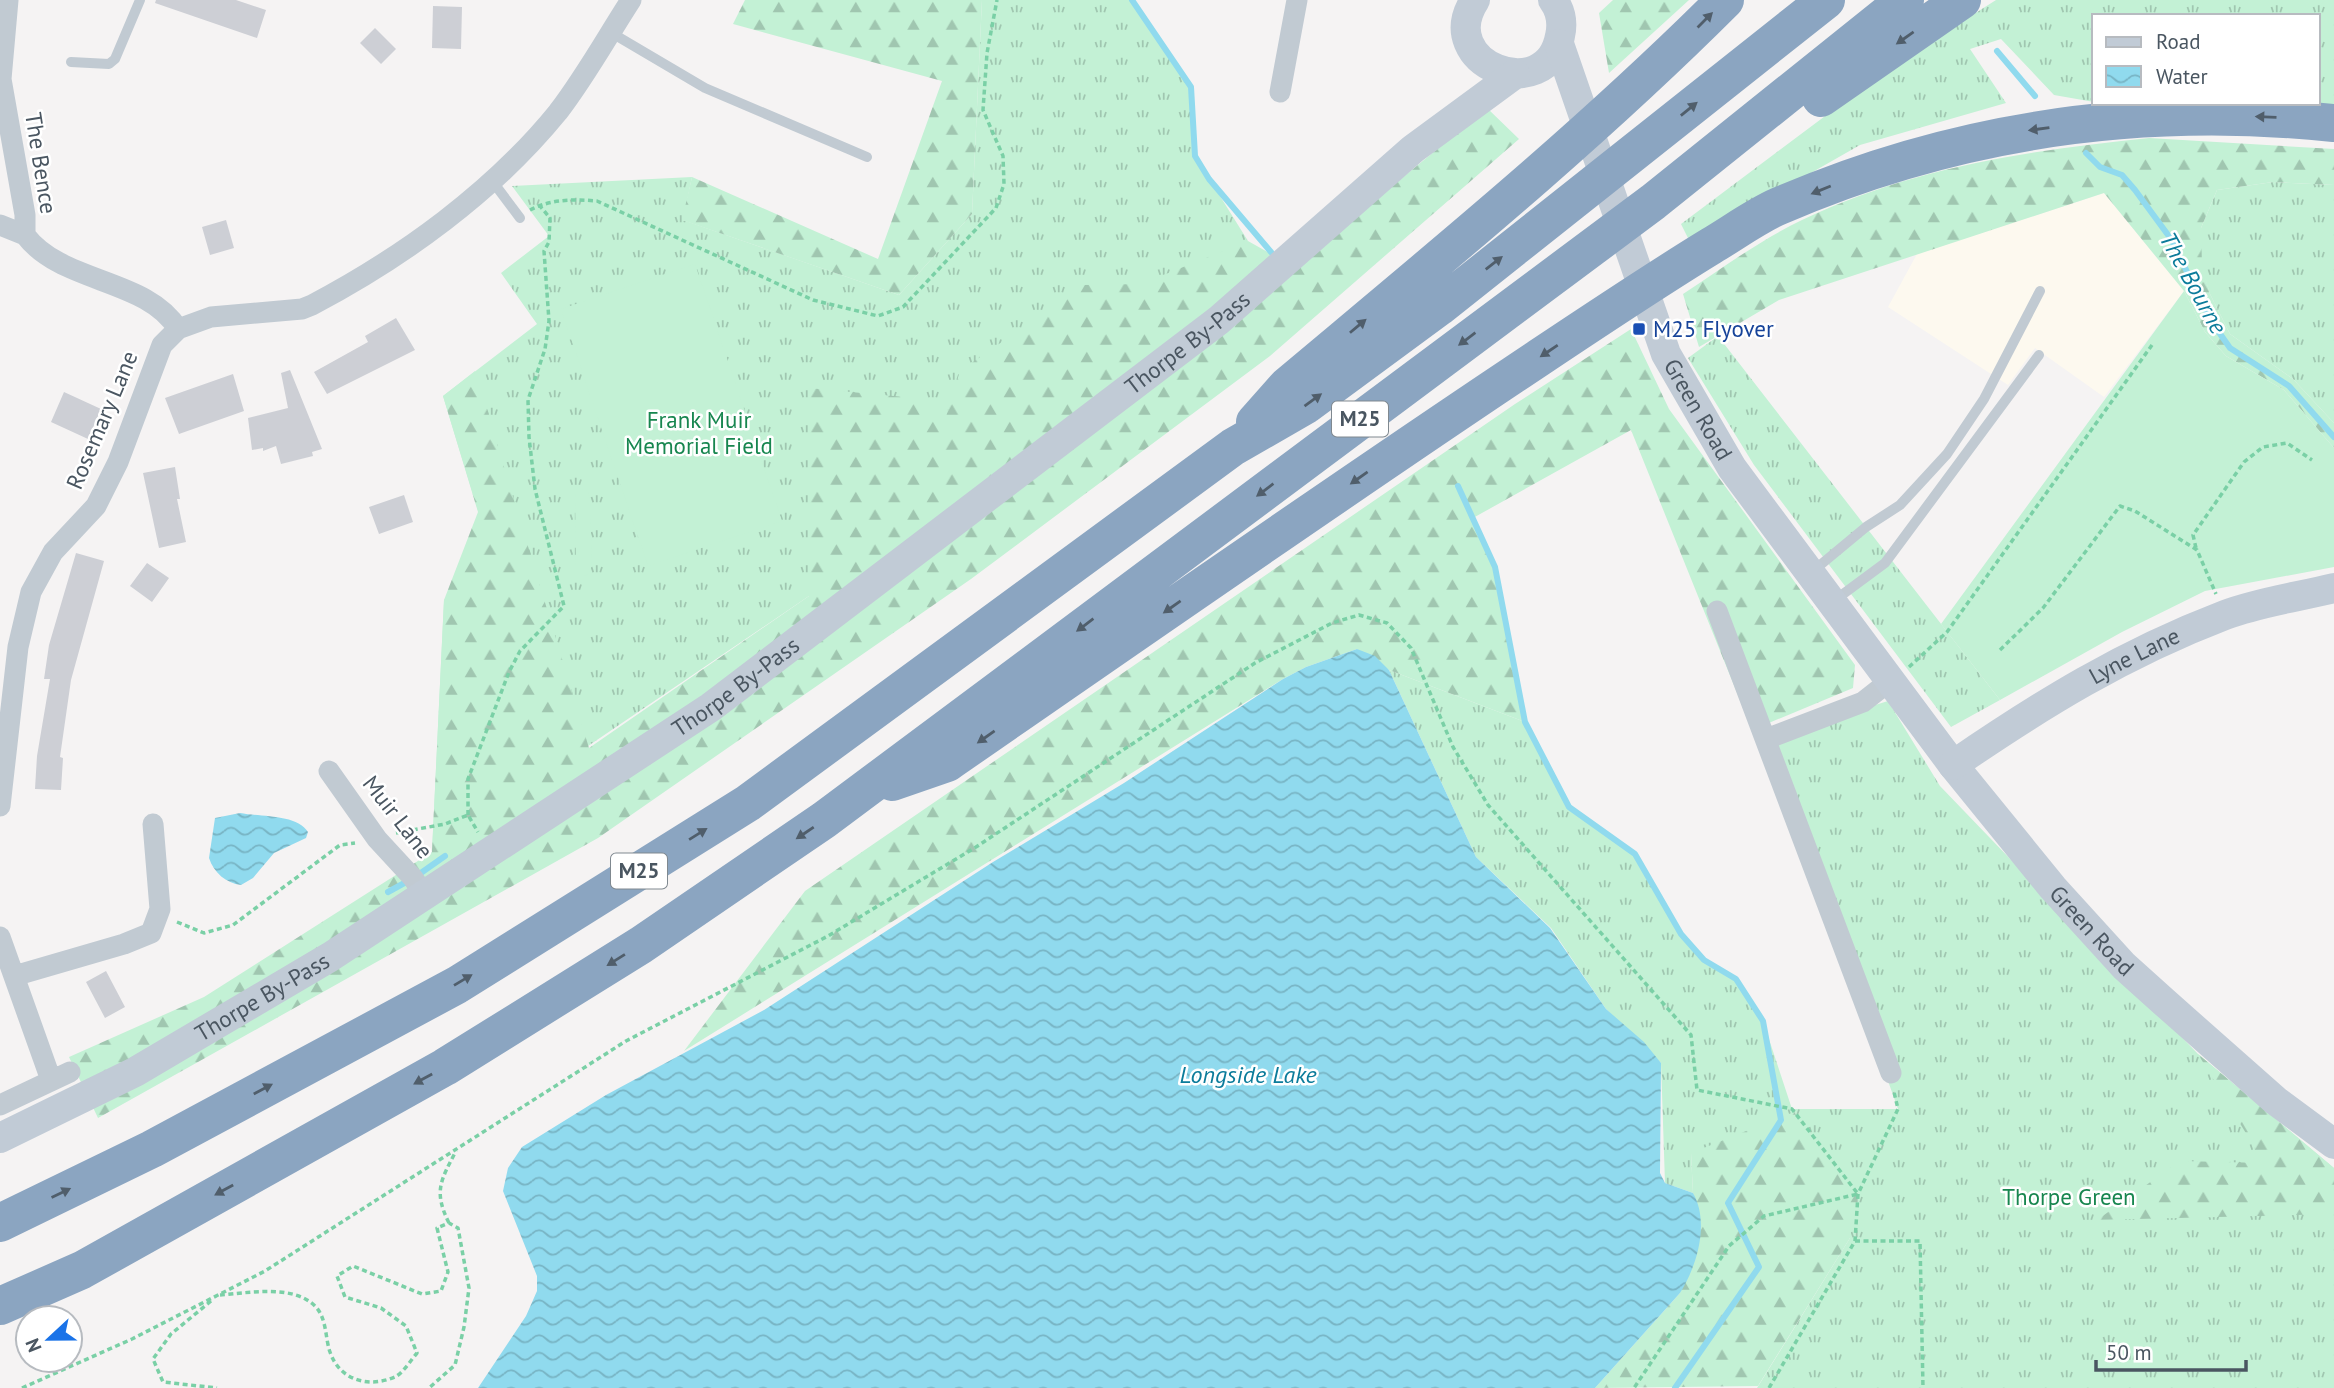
<svg xmlns="http://www.w3.org/2000/svg" width="2334" height="1388" viewBox="0 0 2334 1388" font-family="'PT Sans',sans-serif">
  <defs>
    <pattern id="grass-tufts" width="24" height="20" patternUnits="userSpaceOnUse" patternTransform="scale(1.75)"><rect width="24" height="20" fill="#c3f1d5"/><path d="M3 7l-1-3M5 7V3M7 7l1-3M15 17l-1-3M17 17v-4M19 17l1-3" fill="none" stroke="#a0c6b0"/></pattern>
    <pattern id="forest-firs" width="22" height="20" patternUnits="userSpaceOnUse" patternTransform="scale(1.75)"><rect width="22" height="20" fill="#c3f1d5"/><path d="M5 1l3.5 6h-7zM16 11l3.5 6h-7z" fill="#a0c6b0"/></pattern>
    <pattern id="water-waves" width="16" height="10" patternUnits="userSpaceOnUse" patternTransform="scale(1.75)"><rect width="16" height="10" fill="#90daee"/><path d="M0 5q4-4 8 0t8 0" fill="none" stroke="#78b4c4"/></pattern>
  </defs>
  <rect width="100%" height="100%" fill="#f5f3f3"/>
  <path fill="#fdf9ef" d="M2104,193L2184,291L2104,397L2035,348L2008,385L1888,307L1917,254Z"/>
  <path fill="url(#grass-tufts)" d="M982,0H1132L1191,87L1195,156L1248,241L1240,259L809,596L432,852L444,600L491,553L443,396L537,324L501,273L549,236L512,186L692,177L683,220L899,295L972,214Z
    M1996,0H2334V109L2318,103V16H2094V102L2054,95L2001,39L1970,49L2006,103L1860,145L1690,242L1681,224L1892,66Z
    M2273,182L2334,185V423L2293,379L2230,334L2210,294L2201,266V228L2217,190Z
    M1718,336L2000,700L1951,727L1754,465L1688,358Z
    M1389,670L1525,722L1569,807L1635,854L1681,934L1704,960L1736,979L1763,1021L1792,1109H1898L1766,739L1888,701L1940,786L2198,1054L2334,1168V1388H1757L1850,1238L1691,1153L1693,1193L1665,1183L1661,1063L1606,1009L1551,928L1476,857Z"/>
  <path fill="url(#forest-firs)" d="M745,0H982L972,214L899,295L682,220L692,177L878,259L942,81L733,24Z
    M1613,0H1689L1609,73L1599,13Z
    M1487,108L1519,139L1270,356L971,579L598,838L98,1118L69,1057L204,997L432,852L444,600L478,512L443,396L475,371L589,748L809,596L808,388L915,398L923,419L944,423L960,371L1084,285L1141,284L1248,241L1294,267Z
    M2149,138L2334,149V185L2273,182L2217,190L2201,228L2202,266L2210,294L2230,334L2293,379L2334,423V448L2284,390L2226,356L2205,332L2184,291L2104,193L1779,300L1699,347L1683,294C1721,269 1760,240 1802,220C1914,167 2026,151 2149,138Z
    M1631,329L1669,409L1855,665L1853,688L1752,730L1631,430L1473,518L1495,567L1525,722L1389,670L1357,649L1306,667L1283,679L684,1051L805,891L1515,404Z
    M2198,1054L2334,1168V1214L2097,1220L2180,1161L2264,1163Z
    M1794,1112L1858,1194L1850,1238L1758,1386L1595,1388L1680,1293L1701,1227L1693,1193L1691,1153Z"/>
  <path fill="#c3f1d5" d="M695,264L782,521L648,566L561,309Z
    M2184,291L2205,332L2226,356L2284,390L2334,448V567L2205,591L2122,632L2000,700L1941,624Z
    M581,489L588,491L590,500L592,565L589,574L584,576L576,568L575,493Z"/>
  <path fill="url(#water-waves)" d="M1357,649L1375,656L1389,670L1476,857L1550,928L1606,1009L1644,1042L1661,1063L1660,1173L1665,1183L1693,1193C1710,1223 1697,1266 1680,1293L1595,1388H478L526,1316L537,1291V1276L503,1191L508,1168L522,1147L606,1095L764,1010L993,862L1124,783L1283,679L1306,667Z
    M240,813C260,817 297,814 308,832L306,838L274,853L253,878L241,885C226,883 214,873 209,858L215,818Z"/>
  <g fill="none" stroke-linecap="round" stroke-linejoin="round">
    <path stroke="#90daee" stroke-width="6" d="M1132,0L1191,87L1195,156L1209,179L1271,252
      M1997,51L2035,96
      M2086,153L2100,167L2122,175L2135,190L2171,239L2211,321L2230,348L2289,386L2334,437
      M1458,486L1495,567L1525,722L1569,807L1635,854L1681,934L1704,960L1736,979L1763,1021L1781,1120L1728,1203L1759,1267L1675,1388
      M418,875L445,856
      M388,892L408,881"/>
  </g>
  <path fill="#cdcfd5" d="M156,0H236L266,10L257,38L155,3Z
    M433,6L462,7L461,49L432,48Z
    M375,28L396,49L381,64L360,43Z
    M226,220L234,248L210,255L202,227Z
    M396,318L415,350L327,394L314,372L368,342L365,336Z
    M290,370L322,449L312,452L313,456L281,464L276,446L263,451V448L252,450L248,418L288,408L281,373Z
    M233,374L244,411L179,434L165,398Z
    M64,392L101,409L88,439L51,422Z
    M175,467L180,499H177L186,542L159,548L143,473Z
    M404,495L413,522L379,534L369,507Z
    M76,553L104,561L71,680L60,757L63,758L61,790L35,789L37,756L50,679H44L49,645Z
    M147,563L169,578L152,602L130,586Z
    M106,971L125,1007L105,1018L86,982Z"/>
  <g fill="none" stroke-linecap="round" stroke-linejoin="round">
    <path stroke="#7ad0a6" stroke-width="3.5" stroke-dasharray="5 3.5" stroke-linecap="butt" d="M530,210C551,199 574,199 597,201L813,300L878,316L903,307L996,208L1004,184L1003,156L983,110L987,53L997,0
      M2196,548L2193,535L2244,462L2263,447L2287,443L2312,460
      M2000,650L2043,608L2120,506L2135,511L2197,550L2216,594
      M1909,667L1947,632L2152,345
      M468,815V779L509,672L520,651L564,606L535,489L529,437L528,400L545,349L549,321L544,251L549,242L550,218L540,206
      M396,833L445,824L468,815L478,832
      M177,922L204,933L233,925L340,845L355,843
      M449,1223C433,1191 441,1180 456,1151
      M1855,1241H1920L1923,1388
      M220,1295C248,1293 293,1284 315,1306C327,1318 325,1338 330,1352C340,1381 369,1388 395,1377C403,1373 411,1360 417,1353L406,1326L381,1308L345,1297L337,1276L353,1266L422,1294L441,1291L448,1272L437,1228L449,1223L458,1228L469,1288L464,1327L455,1365L429,1388
      M211,1301L171,1334L153,1359L163,1382L217,1388
      M22,1388L132,1339L265,1271L626,1041L828,936L976,847L1255,663L1332,623L1359,615L1387,623L1411,648L1453,747L1488,805L1691,1035L1697,1090L1792,1109L1858,1194L1764,1216L1729,1246L1634,1388
      M1769,1388L1855,1241L1858,1194L1898,1109L1894,1092"/>
    <path stroke="#c1cad2" stroke-width="10" d="M610,32L705,88L867,157
      M71,62L109,64L115,59L140,0
      M493,182L520,218
      M1813,571L1866,527L1900,505L1947,454L1984,399L2040,291
      M1835,600L1885,563L2039,355"/>
    <path stroke="#c1cad2" stroke-width="21" d="M8,0L1,79L25,215V235C62,284 147,278 178,329
      M1280,92L1297,0
      M0,225L25,235
      M1717,611L1891,1073
      M1766,739L1863,702L1891,680
      M329,771L377,839L413,878L425,896
      M0,806L18,647L31,592L53,552L96,506L118,462L162,345L178,329L211,317L302,309L312,305C403,257 493,192 558,112C585,77 607,37 631,0
      M0,937L51,1080
      M14,976L124,944L151,933L160,909L153,824
      M0,1105L70,1072"/>
    <g stroke="#c1cbd6" stroke-width="30">
      <path d="M1475,0C1433,64 1547,108 1560,36C1563,23 1561,11 1553,0"/>
      <path id="s1" d="M1559,44L1666,354L1732,468L1953,765L2053,888L2124,966L2164,1002L2276,1101L2334,1144"/>
      <path id="s2" d="M1953,765C2042,704 2123,654 2225,615C2259,602 2298,597 2334,588"/>
      <path id="s3" d="M0,1138L135,1072L330,957L711,707L1219,320L1413,149L1515,74"/>
    </g>
    <path stroke="#8ba5c1" stroke-width="38" d="M1821,98L1962,0
      M1255,422L1287,386C1436,261 1588,137 1725,0
      M892,782L947,763C1135,633 1323,502 1513,375C1579,331 1644,287 1711,246C1733,233 1756,216 1779,206C1957,129 2141,103 2334,123
      M0,1223L152,1149L457,985L748,803L1233,447L1306,405L1439,307L1826,0
      M0,1306L82,1270L445,1067L641,945L824,820L1653,202L1905,0"/>
  </g>
  <defs><path id="oneway-solid" d="M-6-.8H1V-3.2L6.5 0L1 3.2V.8H-6Z" transform="scale(1.75)"/></defs>
  <g fill="#505e6b">
    <use href="#oneway-solid" transform="translate(1705 20) rotate(-45)"/>
    <use href="#oneway-solid" transform="translate(1905 38) rotate(145)"/>
    <use href="#oneway-solid" transform="translate(1689 109) rotate(-39)"/>
    <use href="#oneway-solid" transform="translate(2266 117) rotate(-178)"/>
    <use href="#oneway-solid" transform="translate(2039 129) rotate(172)"/>
    <use href="#oneway-solid" transform="translate(1821 190) rotate(158)"/>
    <use href="#oneway-solid" transform="translate(1494 263) rotate(-38)"/>
    <use href="#oneway-solid" transform="translate(1358 326) rotate(-40)"/>
    <use href="#oneway-solid" transform="translate(1467 339) rotate(143)"/>
    <use href="#oneway-solid" transform="translate(1549 351) rotate(146)"/>
    <use href="#oneway-solid" transform="translate(1313 400) rotate(-36)"/>
    <use href="#oneway-solid" transform="translate(1359 478) rotate(145)"/>
    <use href="#oneway-solid" transform="translate(1265 490) rotate(143)"/>
    <use href="#oneway-solid" transform="translate(1172 607) rotate(145)"/>
    <use href="#oneway-solid" transform="translate(1085 625) rotate(143)"/>
    <use href="#oneway-solid" transform="translate(986 737) rotate(145)"/>
    <use href="#oneway-solid" transform="translate(805 833) rotate(146)"/>
    <use href="#oneway-solid" transform="translate(698 834) rotate(-32)"/>
    <use href="#oneway-solid" transform="translate(616 960) rotate(148)"/>
    <use href="#oneway-solid" transform="translate(463 980) rotate(-31)"/>
    <use href="#oneway-solid" transform="translate(423 1079) rotate(151)"/>
    <use href="#oneway-solid" transform="translate(263 1089) rotate(-28)"/>
    <use href="#oneway-solid" transform="translate(224 1190) rotate(151)"/>
    <use href="#oneway-solid" transform="translate(61 1193) rotate(-26)"/>
  </g>
  <rect fill="#1a4fb4" stroke="#fff" stroke-width="2.5" x="1632" y="322" width="14" height="14" rx="3.5"/>
  <g text-anchor="middle" stroke-width="5" stroke-linejoin="round" paint-order="stroke">
    <g fill="#fff" stroke="#808990" stroke-width="2">
      <rect x="1332" y="401.5" width="56" height="35" rx="5"/>
      <rect x="611" y="853.5" width="56" height="35" rx="5"/>
    </g>
    <g font-size="21" font-weight="bold" fill="#4a5661">
      <text x="1360" y="426">M25</text>
      <text x="639" y="878">M25</text>
    </g>
    <g font-size="23" fill="#4a5661" stroke="#fff">
      <text transform="translate(41 163) rotate(81)" y="8">The Bence</text>
      <text dy="8" stroke="none"><textPath href="#s3" startOffset="1432">Thorpe By-Pass</textPath></text>
      <text dy="8" stroke="none"><textPath href="#s1" startOffset="392">Green Road</textPath></text>
      <text transform="translate(102 420) rotate(-67)" y="8">Rosemary Lane</text>
      <text dy="8" stroke="none"><textPath href="#s2" startOffset="212">Lyne Lane</textPath></text>
      <text dy="8" stroke="none"><textPath href="#s3" startOffset="864">Thorpe By-Pass</textPath></text>
      <text transform="translate(398 817) rotate(52)" y="8">Muir Lane</text>
      <text dy="8" stroke="none"><textPath href="#s1" startOffset="1046">Green Road</textPath></text>
      <text dy="8" stroke="none"><textPath href="#s3" startOffset="298">Thorpe By-Pass</textPath></text>
    </g>
    <g font-size="23" fill="#164399" stroke="#fff" text-anchor="start">
      <text x="1653" y="337">M25 Flyover</text>
    </g>
    <g font-size="23" fill="#17864f" stroke="#fff">
      <text x="699" y="428">Frank Muir<tspan x="699" dy="26">Memorial Field</tspan></text>
      <text x="2069" y="1205">Thorpe Green</text>
    </g>
    <g font-size="24" font-style="italic" fill="#0c7c9b" stroke="#fff">
      <text transform="translate(2193 283) rotate(61)" y="8">The Bourne</text>
      <text x="1248" y="1083">Longside Lake</text>
    </g>
  </g>
  <rect x="2092" y="14" width="228" height="91" fill="#ffffff" stroke="#b7bbc0" stroke-width="2"/>
  <rect x="2106" y="37" width="35" height="10" fill="#c1cbd6" stroke="#b7bbc0" stroke-width="2"/>
  <text x="2156" y="49" font-size="21" fill="#4a5661">Road</text>
  <rect x="2106" y="66" width="35" height="21" fill="url(#water-waves)" stroke="#b7bbc0" stroke-width="2"/>
  <text x="2156" y="84" font-size="21" fill="#4a5661">Water</text>
  <g transform="translate(49 1339) rotate(248)"><circle r="33" fill="#ffffff" stroke="#b7bbc0" stroke-width="2"/>
  <path d="M0-5L12 26L0 18L-12 26Z" fill="#1a73e8"/>
  <text y="-10" font-size="19" font-weight="bold" text-anchor="middle" fill="#4a5661">N</text>
  </g>
  <path d="M2096 1360v10h150v-10" fill="none" stroke="#4a5661" stroke-width="3.5"/>
  <text x="2106" y="1360" font-size="21" fill="#4a5661" stroke="#ffffff" stroke-width="5" paint-order="stroke">50 m</text>
</svg>
